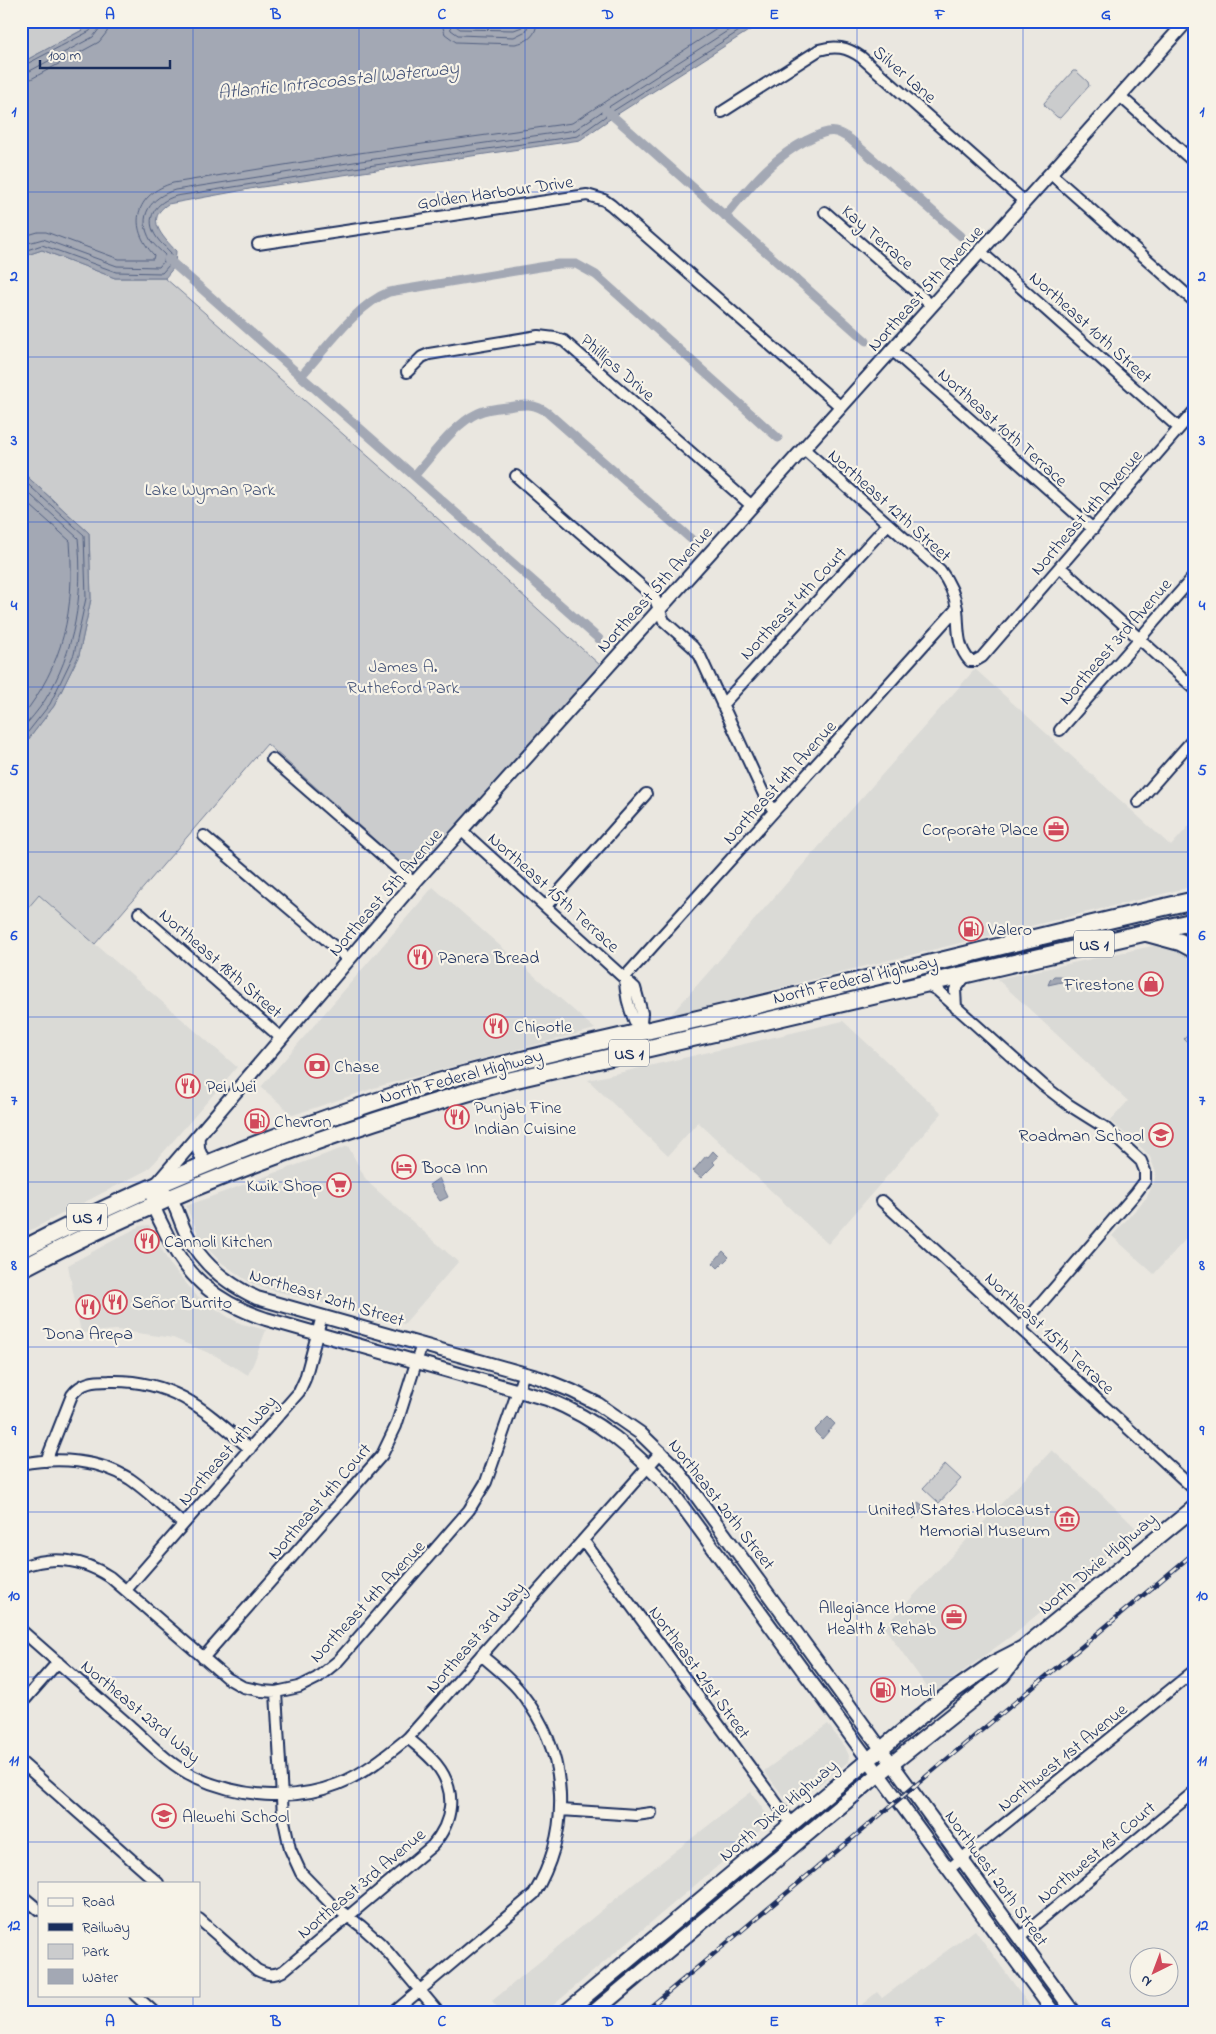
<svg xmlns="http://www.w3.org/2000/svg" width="1216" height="2034" viewBox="0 0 1216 2034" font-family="'Indie Flower',sans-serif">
  <rect width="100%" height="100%" fill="#eae7e0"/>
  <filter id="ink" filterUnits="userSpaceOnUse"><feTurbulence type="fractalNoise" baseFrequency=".02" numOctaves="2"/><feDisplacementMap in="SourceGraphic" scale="10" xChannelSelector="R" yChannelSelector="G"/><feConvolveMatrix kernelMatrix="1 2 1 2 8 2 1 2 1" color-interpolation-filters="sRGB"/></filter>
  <g filter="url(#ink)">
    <path fill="#dadad6" d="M975,669L1171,846L1195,819V886L849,970L669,1017Z
      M433,887L595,1029L380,1086L293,1115L261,1087Z
      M39,895L237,1067L155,1162L147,1170L21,1235V916Z
      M1157,945L1186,954L1195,962V1229L1154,1274L1112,1236L1147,1197L1154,1182L1156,1173L1150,1157L1143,1149L1110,1121L1128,1101L997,979Z
      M843,1021L942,1113L828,1244L698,1122L668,1156L588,1080Z
      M348,1146L365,1178L371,1185L458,1262L404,1324L260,1287L249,1282L222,1263L207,1248L200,1238L186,1206Z
      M149,1225L169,1263L196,1295L228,1317L242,1324L266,1330L254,1362L248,1375L216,1356L173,1338L116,1330L81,1333L68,1265L140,1226Z
      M1052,1450L1101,1494L1139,1531L1010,1637L932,1694L884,1627Z
      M828,1724L847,1751L849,1756L848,1762L791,1806L764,1771Z
      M751,1792L771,1821L544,2013H502L492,2001L636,1882Z
      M975,1930L1035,2013H852L877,1992L882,1998Z"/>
    <path fill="#cbcccd" stroke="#737e96" d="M21,21H91L88,27L21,63Z
      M1073,71H1076L1088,82L1089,86L1060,118L1057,117L1045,106L1044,103Z
      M42,250L115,278H165L393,478L601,666L419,870L415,872L410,871L267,744L95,944L39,895L21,916V749L54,706L79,655L91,599L89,533L21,471V257Z
      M1195,1027V1049L1184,1039Z
      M945,1464L961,1479L939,1503L923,1488Z"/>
    <path fill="#a3a8b4" stroke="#6d7892" d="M91,21H432L435,23L514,25L522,21H764L613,117L580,140L255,188L168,204C144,219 163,237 176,251L175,266L165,278H115L42,250L21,257V63L88,27Z
      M21,471L89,533L91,599L79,655L54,706L21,749Z
      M1054,976H1060L1066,981L1048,985L1050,980Z
      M713,1151L718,1156L713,1162L715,1164L701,1178L693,1171L706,1156L708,1157Z
      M439,1178L448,1197L440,1201L429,1185Z
      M723,1251L729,1257L718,1268L713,1263Z
      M828,1417L835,1424L822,1439L814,1431Z
      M918,1502L924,1506L925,1508L913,1519L909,1513Z"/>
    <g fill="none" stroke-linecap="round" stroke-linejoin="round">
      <path stroke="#515f80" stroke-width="1" d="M441,21L445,34L456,42L515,44C528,42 537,35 537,21
        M449,21L451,30L458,35L514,37L526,31L530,21
        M455,21L456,26L460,29L514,30L522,27L524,21
        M21,67L90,31L95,21
        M21,74L28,72L93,37L100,28L101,21
        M21,81L31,79L99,42L107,32L109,21
        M21,237L38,232H46L119,259H153L154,255C127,227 135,194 173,183L352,154L572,123L729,21
        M21,245L43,239L117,266L159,267L164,261L165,255C160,250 155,246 151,241C136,216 151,197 175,190L354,162L575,130L607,108L743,21
        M21,252L42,245L116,272L162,273L170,264L171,253C167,248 161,244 157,238C143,218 156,202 176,196L354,168L578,136L610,113L755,21
        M21,478L84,535L86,598L74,654L50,704L21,741
        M21,486L78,538C84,594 75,652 45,700C38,711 29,721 21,730
        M21,497L70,541C75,610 64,664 21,718"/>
      <path stroke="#a3a8b4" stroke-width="9" d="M605,109L866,341
        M725,216C750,187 772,158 807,140C816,136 826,130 836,132C841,133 846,137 850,139L961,236
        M168,259L599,639
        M301,376C325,350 357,304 389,292L558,264H576L596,275L778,438
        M414,476C432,456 454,424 478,413C487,409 498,408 508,407C524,404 535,403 548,413L691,539"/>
      <g stroke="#1b2f5e" stroke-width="14">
        <path id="minor" d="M1120,96L1195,163
          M722,112L819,50C835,45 847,47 861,57L1025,202
          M1051,174L1195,302
          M825,212L932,306
          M258,244L587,195L604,200L611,205L841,407
          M981,252L1179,428
          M892,350L1093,529
          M407,372L422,357L429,354L538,336L555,338L564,341L752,506
          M804,449L940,570C949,582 955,594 957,609C959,628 956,646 970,661H975L982,657L1195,410
          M516,476L654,597L664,621L693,647L700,656L766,799L774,811
          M1060,567L1195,689
          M722,705L888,524
          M1060,730L1195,575
          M272,759L414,883
          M1138,802L1195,737
          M461,830L635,988L642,1013L640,1032
          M204,836L337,949L348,960
          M546,906L646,794
          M139,913L281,1038
          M625,977L957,608
          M625,977C625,998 630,1014 640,1032
          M925,984L937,990L1043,1085L1069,1105L1104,1127L1141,1161L1145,1171V1181L1136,1193L1020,1328
          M956,1008L955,990L966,975
          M882,1201L1195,1490
          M46,1461L72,1395C81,1382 94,1381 109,1381C173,1379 205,1410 250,1449
          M21,1464C57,1457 99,1459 130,1479C149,1492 166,1509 183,1524
          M583,1540L791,1823
          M21,1567C52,1555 83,1559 110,1577L227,1678L243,1687L262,1691L276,1692L299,1687L317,1678L338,1661L469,1510L486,1482L524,1373
          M126,1590L299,1392L305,1379L322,1316
          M21,1630C57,1662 93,1693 129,1725C148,1742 171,1766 195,1777C238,1797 293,1802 338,1784C364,1774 387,1755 408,1738L661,1452
          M203,1658L382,1455L396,1426L422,1344
          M276,1692L283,1816L290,1849L301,1873L331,1904L361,1926L381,1944L439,2013
          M21,1704L58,1662
          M21,1762L158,1883
          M561,1810L636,1815L651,1813
          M949,1869L1195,1670
          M21,1895L39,1910
          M199,1919L257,1970C267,1975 273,1976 283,1971L432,1846C453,1822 458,1791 436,1764C428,1754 417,1746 408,1738
          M1019,1938L1195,1791
          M135,1995L155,2013
          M393,2013L534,1894C572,1830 569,1754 522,1694C511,1679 495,1667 481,1655"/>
      </g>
      <g stroke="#1b2f5e" stroke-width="16">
        <path id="tertiary" d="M198,1136C197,1148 198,1155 208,1163
          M156,1185L414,883L1187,21
          M154,1187C159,1190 167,1193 170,1198C176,1204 181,1225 186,1233C201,1263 227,1284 257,1298L540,1378L572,1391L598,1404L640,1433L676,1468L1074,2013
          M153,1197C152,1208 159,1218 164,1229C186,1277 215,1302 266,1319L547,1399C599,1420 635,1450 672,1492L1054,2013"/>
      </g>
      <g stroke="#1b2f5e" stroke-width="18">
        <path id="secondary" d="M565,2013L939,1701L992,1664L1023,1648L1195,1507
          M593,2013L879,1774L1002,1676L1021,1651"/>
      </g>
      <g stroke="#1b2f5e" stroke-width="20">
        <path id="primary" d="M1147,933L1180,942L1195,950
          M21,1250C147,1185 280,1131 415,1089C468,1072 522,1060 576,1047C650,1030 725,1013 799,995C931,964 1062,930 1195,900
          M21,1269C177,1186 342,1127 512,1080L1195,921"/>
      </g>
      <use href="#minor" stroke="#f7f3e8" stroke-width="10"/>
      <use href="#tertiary" stroke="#f7f3e8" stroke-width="12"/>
      <use href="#secondary" stroke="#f7f3e8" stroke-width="14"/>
      <use href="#primary" stroke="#f7f3e8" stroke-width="16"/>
      <g stroke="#1b2f5e" stroke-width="4.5">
        <path id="rail" d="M643,2013L1195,1552"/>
      </g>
      <use href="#rail" stroke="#f7f3e8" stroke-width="2.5" stroke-dasharray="8" stroke-linecap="butt"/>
    </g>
  </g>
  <path fill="none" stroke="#1d4ed8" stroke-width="1" stroke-opacity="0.55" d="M193,21V1883M359,21V2013M525,21V2013M691,21V2013M857,21V2013M1023,21V2013M21,192H1195M21,357H1195M21,522H1195M21,687H1195M21,852H1195M21,1017H1195M21,1182H1195M21,1347H1195M21,1512H1195M21,1677H1195M21,1842H1195M193,1995V2013"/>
  <defs>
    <g id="office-ring" transform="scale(1.25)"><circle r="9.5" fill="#f7f3e8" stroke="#d1495b" stroke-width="1.5"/><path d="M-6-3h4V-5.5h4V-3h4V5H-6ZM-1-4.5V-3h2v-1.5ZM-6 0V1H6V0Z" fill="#d1495b"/></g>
    <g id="fuel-ring" transform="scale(1.25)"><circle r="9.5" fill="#f7f3e8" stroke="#d1495b" stroke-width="1.5"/><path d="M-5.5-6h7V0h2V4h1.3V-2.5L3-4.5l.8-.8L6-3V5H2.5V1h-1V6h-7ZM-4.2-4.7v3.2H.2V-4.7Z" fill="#d1495b"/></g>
    <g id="restaurant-ring" transform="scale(1.25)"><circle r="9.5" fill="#f7f3e8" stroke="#d1495b" stroke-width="1.5"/><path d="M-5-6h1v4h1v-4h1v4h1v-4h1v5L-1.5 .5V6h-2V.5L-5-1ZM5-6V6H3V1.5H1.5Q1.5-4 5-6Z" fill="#d1495b"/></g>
    <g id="shop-ring" transform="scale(1.25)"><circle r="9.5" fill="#f7f3e8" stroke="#d1495b" stroke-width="1.5"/><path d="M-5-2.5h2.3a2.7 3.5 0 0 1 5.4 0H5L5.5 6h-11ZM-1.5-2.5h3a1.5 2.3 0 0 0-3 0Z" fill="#d1495b"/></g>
    <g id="bank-ring" transform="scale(1.25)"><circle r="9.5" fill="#f7f3e8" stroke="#d1495b" stroke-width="1.5"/><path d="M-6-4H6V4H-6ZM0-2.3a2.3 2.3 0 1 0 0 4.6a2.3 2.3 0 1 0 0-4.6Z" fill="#d1495b"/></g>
    <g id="school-ring" transform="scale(1.25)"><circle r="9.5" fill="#f7f3e8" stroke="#d1495b" stroke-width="1.5"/><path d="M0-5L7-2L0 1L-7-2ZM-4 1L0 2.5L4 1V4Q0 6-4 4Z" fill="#d1495b"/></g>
    <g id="hotel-ring" transform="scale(1.25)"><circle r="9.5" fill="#f7f3e8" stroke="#d1495b" stroke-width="1.5"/><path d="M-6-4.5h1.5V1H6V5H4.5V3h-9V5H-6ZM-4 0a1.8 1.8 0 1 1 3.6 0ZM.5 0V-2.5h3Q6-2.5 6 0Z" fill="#d1495b"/></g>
    <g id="supermarket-ring" transform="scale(1.25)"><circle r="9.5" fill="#f7f3e8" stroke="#d1495b" stroke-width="1.5"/><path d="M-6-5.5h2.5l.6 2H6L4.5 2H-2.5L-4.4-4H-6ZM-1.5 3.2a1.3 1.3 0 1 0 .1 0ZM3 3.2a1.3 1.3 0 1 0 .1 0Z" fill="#d1495b"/></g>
    <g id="museum-ring" transform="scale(1.25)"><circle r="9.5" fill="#f7f3e8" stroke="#d1495b" stroke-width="1.5"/><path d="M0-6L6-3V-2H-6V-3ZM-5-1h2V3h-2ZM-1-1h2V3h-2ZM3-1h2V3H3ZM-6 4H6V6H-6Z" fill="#d1495b"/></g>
  </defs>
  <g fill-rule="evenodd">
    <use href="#office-ring" x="1056" y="829"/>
    <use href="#fuel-ring" x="971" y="929"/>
    <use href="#restaurant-ring" x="420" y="957"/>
    <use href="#shop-ring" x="1151" y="984"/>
    <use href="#restaurant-ring" x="496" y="1026"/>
    <use href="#bank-ring" x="317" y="1066"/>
    <use href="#restaurant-ring" x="188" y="1086"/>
    <use href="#restaurant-ring" x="457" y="1117"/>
    <use href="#fuel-ring" x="257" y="1121"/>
    <use href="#school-ring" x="1161" y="1135"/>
    <use href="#hotel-ring" x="404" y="1167"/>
    <use href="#supermarket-ring" x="339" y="1185"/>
    <use href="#restaurant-ring" x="147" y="1241"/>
    <use href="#restaurant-ring" x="115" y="1302"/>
    <use href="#restaurant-ring" x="88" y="1307"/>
    <use href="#museum-ring" x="1067" y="1519"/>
    <use href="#office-ring" x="954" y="1617"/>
    <use href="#fuel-ring" x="883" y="1690"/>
    <use href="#school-ring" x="164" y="1816"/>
  </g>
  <g text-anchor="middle" stroke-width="4.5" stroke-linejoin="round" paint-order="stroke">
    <g fill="#f7f3e8" stroke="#5d6a87" stroke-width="1">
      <rect x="1074" y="930.5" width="40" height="27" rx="4"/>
      <rect x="609" y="1039.5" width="40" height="27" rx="4"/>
      <rect x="67" y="1203.5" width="40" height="27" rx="4"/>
    </g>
    <g font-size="16" font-weight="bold" fill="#1b2f5e">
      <text x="1094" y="950">US 1</text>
      <text x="629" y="1059">US 1</text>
      <text x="87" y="1223">US 1</text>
    </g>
    <g font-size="18" fill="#1b2f5e" stroke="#f7f3e8">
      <text transform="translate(905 74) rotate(41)" y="6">Silver Lane</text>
      <text transform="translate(495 192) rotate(-8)" y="6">Golden Harbour Drive</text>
      <text transform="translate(878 237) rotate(41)" y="6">Kay Terrace</text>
      <text transform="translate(925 288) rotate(-48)" y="6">Northeast 5th Avenue</text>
      <text transform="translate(1091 327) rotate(42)" y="6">Northeast 10th Street</text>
      <text transform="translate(618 367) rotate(41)" y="6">Phillips Drive</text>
      <text transform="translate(1003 427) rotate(42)" y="6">Northeast 10th Terrace</text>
      <text transform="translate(890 505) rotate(42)" y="6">Northeast 12th Street</text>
      <text transform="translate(1086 512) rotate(-49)" y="6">Northeast 4th Avenue</text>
      <text transform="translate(654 589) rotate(-48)" y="6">Northeast 5th Avenue</text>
      <text transform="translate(793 603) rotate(-47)" y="6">Northeast 4th Court</text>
      <text transform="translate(1115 641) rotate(-49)" y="6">Northeast 3rd Avenue</text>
      <text transform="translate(779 782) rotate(-48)" y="6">Northeast 4th Avenue</text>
      <text transform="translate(385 892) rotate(-49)" y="6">Northeast 5th Avenue</text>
      <text transform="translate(554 892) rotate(42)" y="6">Northeast 15th Terrace</text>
      <text transform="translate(221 963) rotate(41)" y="6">Northeast 18th Street</text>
      <text transform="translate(855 979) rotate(-13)" y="6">North Federal Highway</text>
      <text transform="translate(461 1076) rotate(-15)" y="6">North Federal Highway</text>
      <text transform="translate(327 1297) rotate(17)" y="6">Northeast 20th Street</text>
      <text transform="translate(1050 1333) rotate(43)" y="6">Northeast 15th Terrace</text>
      <text transform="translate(227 1450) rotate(-49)" y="6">Northeast 4th Way</text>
      <text transform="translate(319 1501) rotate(-49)" y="6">Northeast 4th Court</text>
      <text transform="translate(722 1504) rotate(52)" y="6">Northeast 20th Street</text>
      <text transform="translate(1097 1563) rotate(-40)" y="6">North Dixie Highway</text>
      <text transform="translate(367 1601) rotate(-47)" y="6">Northeast 4th Avenue</text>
      <text transform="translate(475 1637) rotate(-49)" y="6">Northeast 3rd Way</text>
      <text transform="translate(700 1672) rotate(54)" y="6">Northeast 21st Street</text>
      <text transform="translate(141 1711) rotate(40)" y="6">Northeast 23rd Way</text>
      <text transform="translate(1062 1757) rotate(-39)" y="6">Northwest 1st Avenue</text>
      <text transform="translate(778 1810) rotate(-40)" y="6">North Dixie Highway</text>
      <text transform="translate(1096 1852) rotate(-40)" y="6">Northwest 1st Court</text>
      <text transform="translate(997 1878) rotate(54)" y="6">Northwest 20th Street</text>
      <text transform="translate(361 1883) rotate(-40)" y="6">Northeast 3rd Avenue</text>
    </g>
    <g font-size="18" fill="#47567a" stroke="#f7f3e8">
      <text x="210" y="495">Lake Wyman Park</text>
      <text x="403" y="672">James A.<tspan x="403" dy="21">Rutheford Park</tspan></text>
    </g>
    <g font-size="18" fill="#1b2f5e" stroke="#f7f3e8" text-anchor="start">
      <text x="1038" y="835" text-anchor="end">Corporate Place</text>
      <text x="988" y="935">Valero</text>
      <text x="438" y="963">Panera Bread</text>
      <text x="1134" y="990" text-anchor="end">Firestone</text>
      <text x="514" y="1032">Chipotle</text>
      <text x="334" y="1072">Chase</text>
      <text x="206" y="1092">Pei Wei</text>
      <text x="474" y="1113">Punjab Fine<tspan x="474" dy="21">Indian Cuisine</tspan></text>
      <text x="274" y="1127">Chevron</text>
      <text x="1144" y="1141" text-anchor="end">Roadman School</text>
      <text x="422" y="1173">Boca Inn</text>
      <text x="322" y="1191" text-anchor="end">Kwik Shop</text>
      <text x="164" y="1247">Cannoli Kitchen</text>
      <text x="132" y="1308">Señor Burrito</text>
      <text x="88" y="1339" text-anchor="middle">Dona Arepa</text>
      <text x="1050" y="1515" text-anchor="end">United States Holocaust<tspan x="1050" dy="21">Memorial Museum</tspan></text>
      <text x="936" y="1613" text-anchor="end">Allegiance Home<tspan x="936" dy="21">Health &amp; Rehab</tspan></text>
      <text x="900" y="1696">Mobil</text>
      <text x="182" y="1822">Alewehi School</text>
    </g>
    <g font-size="19" font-style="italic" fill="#445378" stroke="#f7f3e8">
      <text transform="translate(338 79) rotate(-6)" y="7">Atlantic Intracoastal Waterway</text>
    </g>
  </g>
  <rect width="1216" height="2034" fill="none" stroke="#f7f3e8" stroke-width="55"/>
  <rect x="38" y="1882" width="162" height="115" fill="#f7f3e8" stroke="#9fa5b1"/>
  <rect x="48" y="1898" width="25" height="8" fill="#f7f3e8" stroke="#9fa5b1"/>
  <text x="82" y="1906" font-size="15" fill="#1b2f5e">Road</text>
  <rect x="48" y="1923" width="25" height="8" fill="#1b2f5e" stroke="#9fa5b1"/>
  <text x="82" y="1932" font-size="15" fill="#1b2f5e">Railway</text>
  <rect x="48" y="1944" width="25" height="15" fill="#cbcccd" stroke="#9fa5b1"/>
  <text x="82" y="1956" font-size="15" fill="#1b2f5e">Park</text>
  <rect x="48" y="1969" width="25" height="15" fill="#a3a8b4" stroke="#9fa5b1"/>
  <text x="82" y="1982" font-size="15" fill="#1b2f5e">Water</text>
  <g transform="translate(1154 1972) rotate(222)"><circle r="24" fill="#f7f3e8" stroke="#9fa5b1"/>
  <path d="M0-4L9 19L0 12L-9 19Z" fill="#d1495b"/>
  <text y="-8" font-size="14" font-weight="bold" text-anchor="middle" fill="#1b2f5e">N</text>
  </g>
  <path d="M40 60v8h130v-8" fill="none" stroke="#1b2f5e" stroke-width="2.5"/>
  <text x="48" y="60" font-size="15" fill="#1b2f5e" stroke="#f7f3e8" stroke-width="4" paint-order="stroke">100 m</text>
  <rect x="28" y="28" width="1160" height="1978" fill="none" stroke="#1d4ed8" stroke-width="2"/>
  <g font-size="16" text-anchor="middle" font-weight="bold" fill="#1d4ed8">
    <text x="110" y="19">A</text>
    <text x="276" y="19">B</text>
    <text x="442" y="19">C</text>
    <text x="608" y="19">D</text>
    <text x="774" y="19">E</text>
    <text x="940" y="19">F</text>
    <text x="1106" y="19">G</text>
    <text x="14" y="116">1</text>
    <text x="1202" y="116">1</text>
    <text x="14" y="281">2</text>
    <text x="1202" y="281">2</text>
    <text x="14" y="445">3</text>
    <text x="1202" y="445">3</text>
    <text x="14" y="610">4</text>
    <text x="1202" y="610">4</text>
    <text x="14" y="775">5</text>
    <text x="1202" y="775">5</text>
    <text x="14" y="940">6</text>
    <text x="1202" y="940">6</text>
    <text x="14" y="1105">7</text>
    <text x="1202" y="1105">7</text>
    <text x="14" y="1270">8</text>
    <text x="1202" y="1270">8</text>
    <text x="14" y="1435">9</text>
    <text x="1202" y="1435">9</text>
    <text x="14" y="1600">10</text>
    <text x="1202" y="1600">10</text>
    <text x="14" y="1765">11</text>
    <text x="1202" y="1765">11</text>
    <text x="14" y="1930">12</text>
    <text x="1202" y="1930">12</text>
    <text x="110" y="2026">A</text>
    <text x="276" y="2026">B</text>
    <text x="442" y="2026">C</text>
    <text x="608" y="2026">D</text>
    <text x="774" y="2026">E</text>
    <text x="940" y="2026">F</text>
    <text x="1106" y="2026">G</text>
  </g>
</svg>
